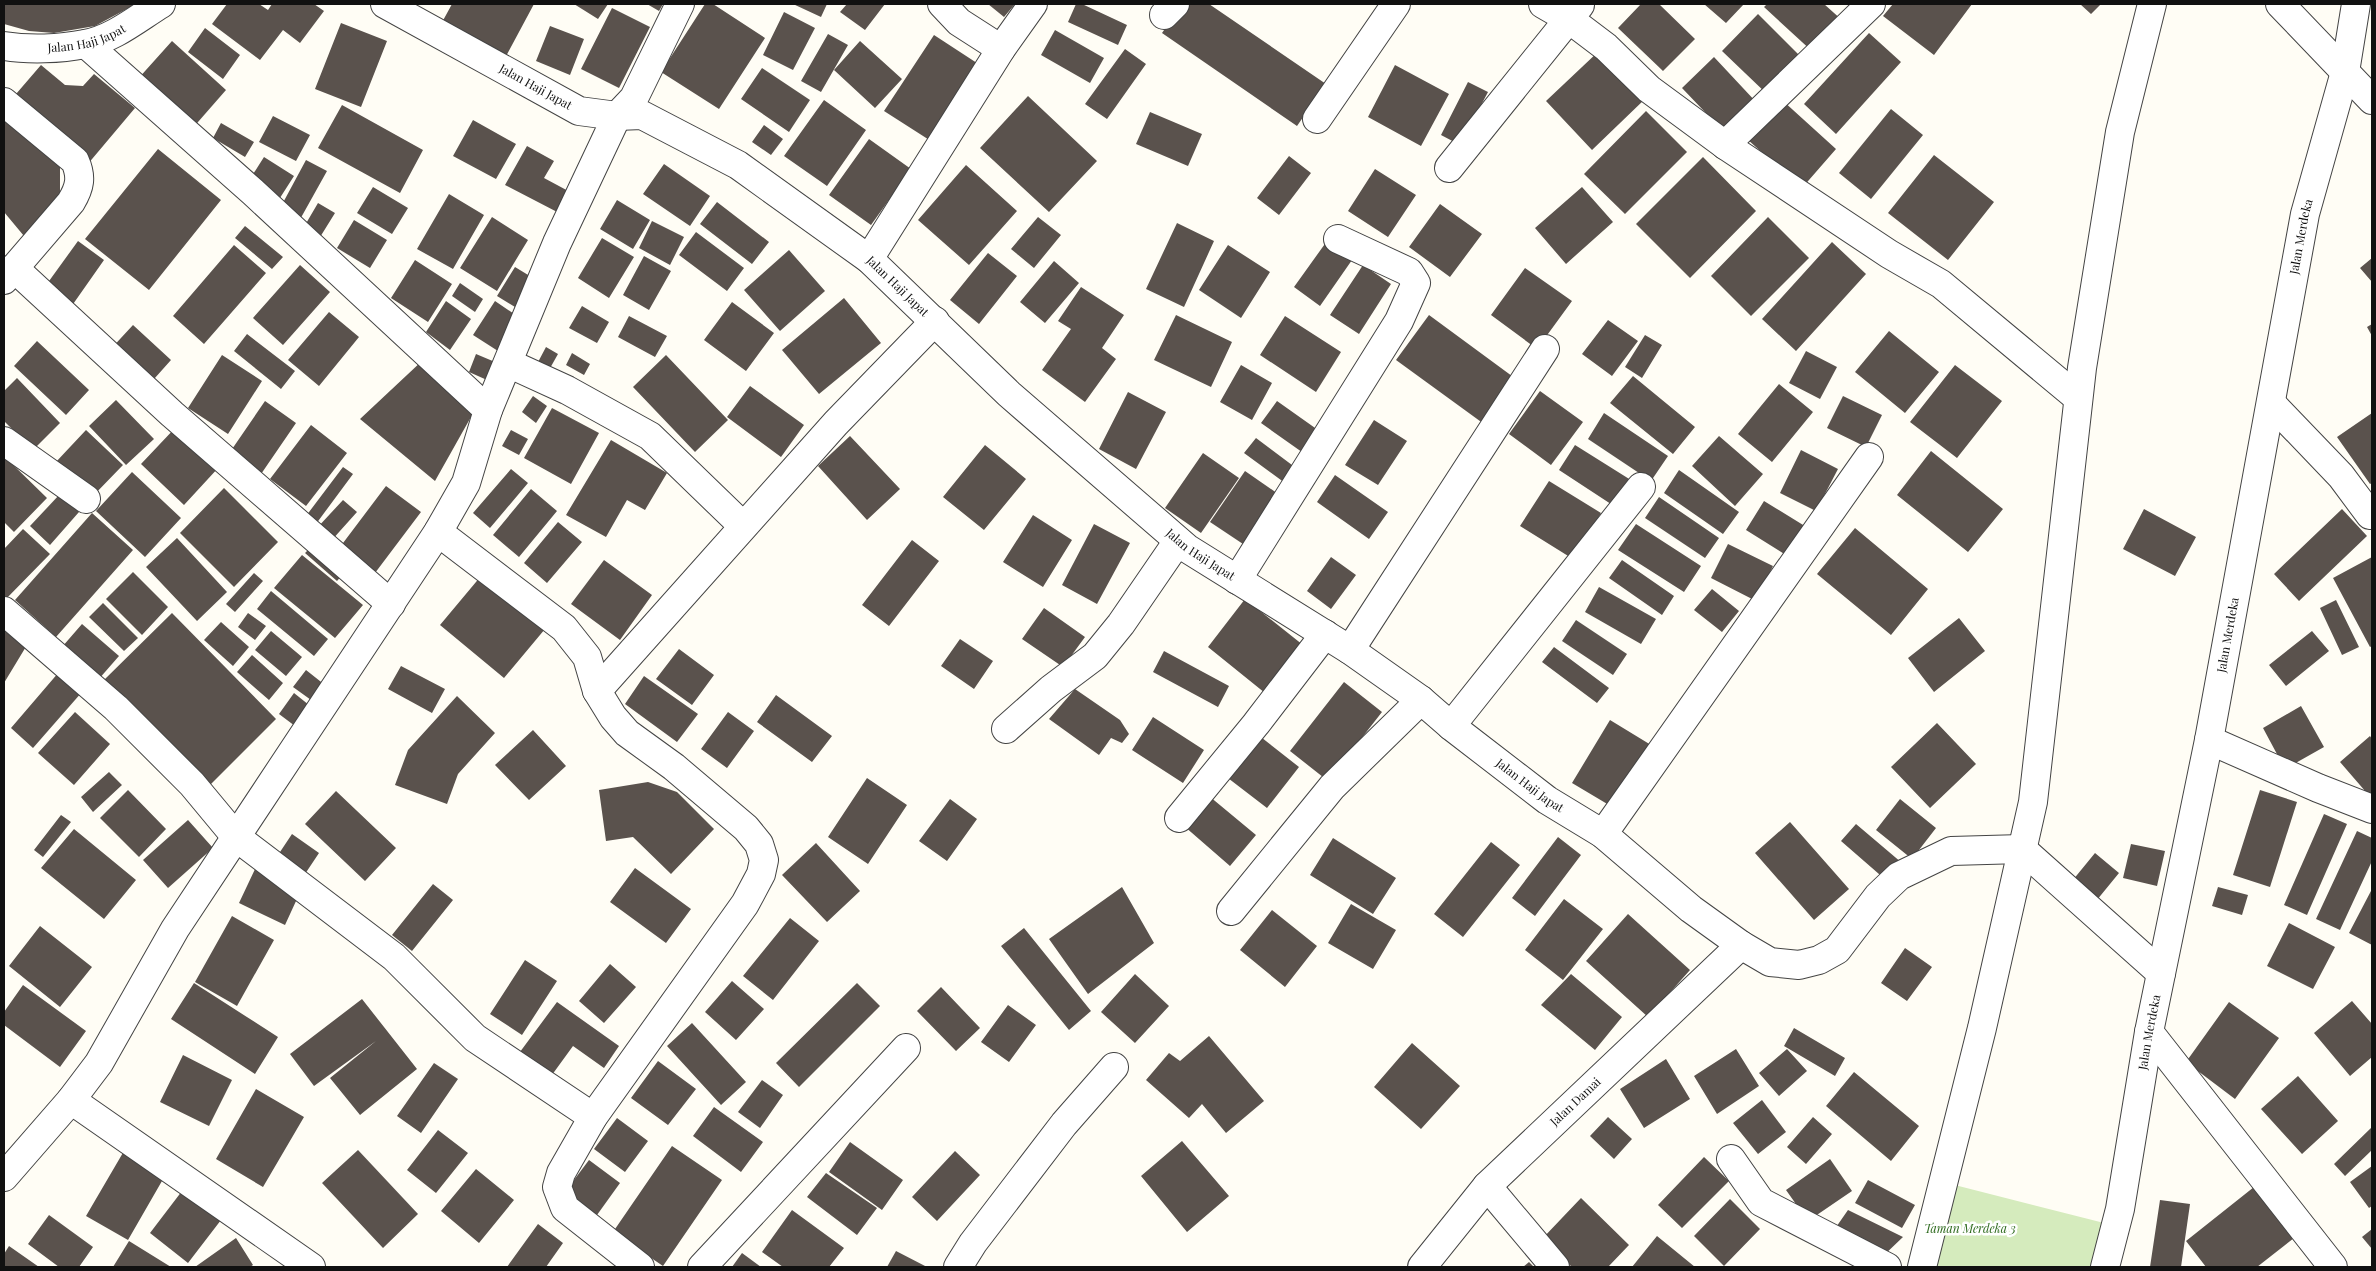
<svg xmlns="http://www.w3.org/2000/svg" width="2376" height="1271" viewBox="0 0 2376 1271" font-family="'Playfair Display',serif">
  <rect width="100%" height="100%" fill="#fffdf5"/>
  <path fill="#d5ebbd" d="M1943,1182L2112,1225L2102,1267H1919Z"/>
  <path fill="#5a524d" d="M4,4H136L95,26L54,33L29,31L4,24Z
    M227,4H259L268,10L272,4H314L324,11L300,43L283,30L260,60L212,24Z
    M452,4H534L504,60L440,26Z
    M574,4H608L598,19Z
    M647,4H663L659,11Z
    M705,4H713L765,38L719,109L661,72Z
    M793,4H827L821,17Z
    M847,4H885L865,30L840,12Z
    M988,4H1015L1004,17Z
    M1076,4H1082L1127,25L1118,45L1068,22Z
    M1182,4H1209L1326,84L1297,126L1162,33Z
    M1641,4H1659L1695,39L1663,71L1618,28Z
    M1704,4H1744L1726,23Z
    M1767,4H1824L1843,21L1814,53L1764,7Z
    M1893,4H1972L1934,55L1883,16Z
    M2080,4H2101L2091,14Z
    M612,8L650,27L619,88L581,69Z
    M784,12L815,28L793,70L763,55Z
    M1758,14L1803,59L1768,95L1722,51Z
    M341,23L387,41L361,107L315,89Z
    M550,26L584,39L570,75L536,61Z
    M205,28L240,55L223,79L188,52Z
    M1055,30L1104,58L1090,83L1041,55Z
    M1869,33L1901,62L1836,134L1804,104Z
    M828,34L848,45L821,92L801,81Z
    M934,35L983,67L934,143L884,111Z
    M172,41L226,90L191,130L137,80Z
    M860,41L902,79L875,108L834,70Z
    M1125,49L1146,64L1107,119L1085,104Z
    M1600,50L1645,99L1592,150L1546,101Z
    M1714,57L1757,103L1725,133L1682,88Z
    M41,65L65,85L83,86L94,74L135,108L87,165L10,101Z
    M1395,65L1449,94L1421,146L1368,117Z
    M762,68L810,100L789,132L741,99Z
    M1468,82L1488,92L1460,145L1441,135Z
    M1028,96L1097,161L1049,212L980,148Z
    M824,100L866,130L827,186L784,156Z
    M1782,100L1836,149L1802,188L1747,139Z
    M342,105L423,150L400,193L318,148Z
    M1891,109L1923,135L1871,199L1839,173Z
    M1646,111L1687,152L1625,214L1584,174Z
    M1150,112L1202,134L1188,166L1136,144Z
    M273,116L310,135L296,161L259,142Z
    M4,117L60,167V194L24,236L4,212Z
    M473,120L516,144L496,179L453,156Z
    M221,123L254,142L245,157L213,138Z
    M764,125L783,139L771,155L752,142Z
    M869,139L911,169L871,225L829,195Z
    M527,146L554,161L544,178L572,193L561,214L505,185Z
    M158,149L221,200L149,290L85,239Z
    M1934,155L1994,202L1948,260L1888,213Z
    M1289,156L1311,173L1279,215L1257,198Z
    M264,157L294,176L278,201L248,182Z
    M1703,157L1756,211L1690,278L1636,224Z
    M306,160L327,171L298,223L278,212Z
    M664,164L710,196L690,226L643,194Z
    M966,165L1017,211L969,265L918,220Z
    M1375,169L1416,195L1388,237L1348,211Z
    M373,187L408,208L392,234L357,213Z
    M1582,187L1613,222L1566,264L1535,228Z
    M449,194L484,215L453,269L417,249Z
    M617,200L650,220L633,249L600,229Z
    M717,202L769,242L752,264L700,224Z
    M318,203L335,213L317,242L301,232Z
    M1440,204L1482,234L1450,277L1409,247Z
    M492,217L528,240L497,291L460,268Z
    M1038,217L1061,235L1034,268L1011,249Z
    M1768,217L1809,258L1751,316L1711,276Z
    M354,220L387,240L370,268L337,248Z
    M652,221L684,237L670,265L639,248Z
    M1177,223L1214,241L1184,307L1146,289Z
    M245,226L283,257L272,269L235,238Z
    M696,232L744,268L727,291L679,255Z
    M602,238L634,257L609,298L578,278Z
    M78,241L104,260L71,307L44,288Z
    M1327,241L1352,260L1320,306L1294,287Z
    M1832,242L1866,274L1796,351L1762,319Z
    M234,245L266,273L204,344L173,316Z
    M1228,245L1270,272L1241,318L1199,290Z
    M789,250L825,291L780,331L744,290Z
    M988,253L1017,276L979,324L950,300Z
    M644,256L671,271L649,310L623,295Z
    M2372,258V282L2360,268Z
    M415,260L452,284L428,322L391,298Z
    M1054,261L1079,283L1045,323L1020,302Z
    M300,265L330,292L283,345L253,318Z
    M1363,265L1391,284L1359,334L1330,315Z
    M515,267L538,281L520,310L497,296Z
    M1525,268L1572,301L1537,349L1491,315Z
    M460,283L483,299L475,312L452,296Z
    M1081,287L1124,315L1102,348L1116,359L1085,402L1042,370L1071,329L1058,321Z
    M844,298L881,343L819,394L782,350Z
    M446,301L471,319L450,350L426,332Z
    M495,301L520,318L498,351L473,335Z
    M732,302L774,333L746,371L704,340Z
    M582,306L609,322L597,343L569,328Z
    M329,312L359,337L319,386L288,360Z
    M1176,315L1232,342L1211,387L1154,360Z
    M1429,315L1516,379L1484,424L1396,360Z
    M629,316L667,336L655,357L618,337Z
    M1285,316L1341,352L1316,392L1260,355Z
    M1608,320L1638,341L1612,376L1582,354Z
    M2372,324V336L2367,327Z
    M133,325L171,360L146,388L108,352Z
    M1889,331L1939,372L1905,413L1855,372Z
    M247,334L295,371L281,389L234,351Z
    M1645,335L1662,345L1642,378L1625,367Z
    M37,341L89,390L66,415L14,366Z
    M546,347L558,354L549,370L537,364Z
    M1806,351L1837,367L1820,399L1789,383Z
    M572,353L590,364L584,375L566,365Z
    M476,354L495,362L487,380L469,372Z
    M222,355L262,381L228,434L188,408Z
    M666,355L728,420L695,452L633,387Z
    M423,360L476,408L435,481L360,419Z
    M1241,365L1272,383L1252,420L1220,402Z
    M1955,365L2002,401L1957,458L1910,422Z
    M1633,376L1695,427L1673,454L1610,403Z
    M17,378L60,423L33,450L4,421V391Z
    M1779,384L1813,412L1772,462L1738,434Z
    M750,386L804,425L781,457L727,417Z
    M1540,391L1583,422L1551,465L1509,434Z
    M1128,392L1166,412L1136,469L1099,449Z
    M533,396L547,406L536,423L522,412Z
    M1843,396L1882,415L1866,447L1827,428Z
    M116,400L154,439L126,465L89,426Z
    M265,401L296,423L259,477L228,455Z
    M1277,401L1325,435L1309,457L1261,423Z
    M552,408L599,433L571,484L524,458Z
    M1604,413L1668,456L1651,481L1588,439Z
    M2372,413V483L2370,484L2337,437Z
    M1374,420L1407,441L1378,485L1345,465Z
    M311,425L347,453L306,506L270,479Z
    M176,427L219,467L184,505L141,464Z
    M86,430L123,465L91,498L55,463Z
    M511,430L528,439L519,455L502,446Z
    M850,436L900,489L867,520L818,466Z
    M1719,436L1763,474L1735,506L1692,466Z
    M1256,438L1296,468L1285,483L1244,453Z
    M611,440L667,473L645,510L627,500L606,537L566,515Z
    M985,445L1026,479L984,530L943,497Z
    M1575,445L1634,482L1617,508L1559,470Z
    M1801,450L1838,469L1816,511L1780,493Z
    M1931,451L2003,509L1968,552L1897,495Z
    M1203,453L1239,478L1201,533L1165,508Z
    M4,456L47,498L14,532L4,522Z
    M343,467L353,474L313,528L303,520Z
    M511,469L528,483L490,528L473,513Z
    M1679,470L1739,512L1723,534L1664,493Z
    M1245,471L1284,498L1249,548L1210,522Z
    M132,472L181,518L145,557L96,511Z
    M1335,475L1388,512L1369,539L1317,502Z
    M1549,481L1601,513L1573,559L1520,526Z
    M386,486L421,512L372,577L337,551Z
    M224,488L278,542L234,587L180,533Z
    M531,489L557,511L519,557L493,535Z
    M60,494L79,512L50,545L30,526Z
    M1659,497L1719,538L1705,558L1645,518Z
    M343,500L357,512L331,541L317,528Z
    M1764,501L1808,528L1789,557L1746,530Z
    M2144,509L2196,537L2175,576L2123,549Z
    M2342,509L2367,536L2299,601L2274,574Z
    M92,513L133,550L56,637L15,600Z
    M1033,515L1072,540L1043,587L1003,562Z
    M558,522L582,542L547,583L524,563Z
    M1094,524L1130,543L1097,604L1062,585Z
    M1636,524L1701,566L1684,592L1618,550Z
    M1855,528L1928,589L1891,635L1817,574Z
    M23,529L50,554L4,601V549Z
    M177,538L227,592L197,621L146,567Z
    M912,540L939,561L889,626L862,605Z
    M1728,544L1773,566L1756,601L1711,578Z
    M312,546L344,573L337,581L305,553Z
    M302,555L363,605L335,638L274,588Z
    M1331,557L1356,575L1331,609L1307,591Z
    M2372,557V646L2370,647L2333,578Z
    M604,560L652,595L620,640L571,604Z
    M1622,560L1674,596L1662,615L1609,578Z
    M133,572L168,607L142,635L106,599Z
    M254,573L263,581L235,612L226,604Z
    M481,576L545,629L504,678L440,625Z
    M1599,587L1656,619L1641,644L1585,612Z
    M1712,589L1739,611L1722,632L1694,610Z
    M271,591L328,639L314,656L257,609Z
    M1245,599L1303,645L1265,693L1208,647Z
    M2336,600L2359,647L2342,655L2320,608Z
    M103,603L138,638L124,651L89,617Z
    M1044,608L1085,637L1063,667L1022,639Z
    M172,613L276,719L208,787L104,680Z
    M248,613L266,626L255,640L238,627Z
    M1959,618L1985,651L1934,692L1908,658Z
    M1576,620L1627,654L1613,675L1562,641Z
    M221,622L249,647L233,666L204,640Z
    M82,624L119,656L98,680L62,647Z
    M4,631L27,645L4,683Z
    M271,631L302,657L286,676L255,650Z
    M2312,631L2329,651L2286,686L2269,665Z
    M960,639L993,661L974,689L941,666Z
    M1554,647L1609,688L1597,703L1542,662Z
    M679,649L714,675L692,705L656,679Z
    M1164,651L1229,686L1218,707L1153,672Z
    M252,655L283,683L269,700L237,672Z
    M401,666L445,689L432,713L388,689Z
    M306,670L330,689L318,705L293,687Z
    M59,672L82,692L33,748L11,728Z
    M644,676L698,714L677,742L625,704Z
    M1344,682L1382,712L1328,781L1290,751Z
    M1075,689L1120,720L1129,734L1122,743L1111,738L1099,755L1049,719Z
    M294,693L314,709L299,729L279,714Z
    M776,695L832,736L812,762L757,722Z
    M457,696L495,733L458,774L447,804L395,785L408,750Z
    M2301,706L2324,747L2285,769L2263,728Z
    M75,712L110,744L74,785L38,753Z
    M728,712L754,731L727,768L701,749Z
    M1153,717L1204,750L1183,783L1132,750Z
    M1610,720L1651,745L1614,808L1572,783Z
    M1937,723L1976,764L1930,808L1891,767Z
    M533,730L566,766L529,800L495,765Z
    M1257,734L1299,767L1267,808L1224,775Z
    M2370,736L2372,739V799L2340,762Z
    M109,772L122,785L93,812L81,797Z
    M867,778L907,805L868,864L828,837Z
    M648,782L677,792L714,829L671,874L633,837L606,841L599,790Z
    M128,790L166,829L139,857L100,818Z
    M2260,790L2297,802L2270,887L2233,875Z
    M336,791L396,848L365,881L305,824Z
    M1209,796L1256,835L1230,866L1184,826Z
    M950,799L977,819L947,861L919,841Z
    M1900,799L1936,828L1912,859L1876,830Z
    M2324,814L2347,824L2307,915L2284,905Z
    M61,815L71,822L43,857L34,850Z
    M188,820L213,848L168,888L143,860Z
    M1790,822L1849,889L1814,920L1755,853Z
    M1856,824L1902,863L1887,881L1841,841Z
    M74,829L136,880L104,919L41,868Z
    M2357,831L2372,838V861L2340,930L2316,919Z
    M292,834L319,853L303,877L276,858Z
    M1558,837L1581,855L1535,916L1512,898Z
    M1333,838L1396,878L1373,914L1310,875Z
    M1491,842L1520,865L1463,937L1434,914Z
    M816,843L860,891L827,922L782,875Z
    M2131,844L2165,851L2157,886L2123,878Z
    M2095,853L2119,873L2092,906L2068,886Z
    M256,867L302,888L285,925L239,903Z
    M635,868L691,909L666,943L610,902Z
    M433,884L453,900L412,951L392,935Z
    M1122,887L1154,943L1088,994L1049,939Z
    M2218,887L2248,895L2242,915L2212,906Z
    M2372,889V945L2349,933Z
    M1564,899L1603,929L1563,980L1525,950Z
    M1351,904L1396,930L1373,969L1328,943Z
    M1272,910L1317,946L1285,987L1240,950Z
    M1628,914L1690,970L1648,1017L1586,961Z
    M232,916L274,940L237,1006L195,982Z
    M790,918L819,941L773,1000L743,976Z
    M2289,923L2335,947L2313,989L2267,966Z
    M40,926L92,967L60,1007L9,966Z
    M1024,928L1091,1011L1069,1030L1001,946Z
    M1905,948L1932,967L1907,1001L1881,983Z
    M525,960L557,981L522,1035L490,1014Z
    M610,964L636,987L604,1023L579,1001Z
    M1135,974L1169,1006L1135,1043L1101,1012Z
    M1571,974L1622,1017L1595,1050L1541,1005Z
    M732,981L764,1009L736,1040L705,1012Z
    M194,983L278,1037L255,1074L171,1019Z
    M857,983L880,1006L799,1087L776,1063Z
    M23,985L86,1031L60,1067L4,1025V1012Z
    M941,987L980,1028L956,1051L917,1011Z
    M362,999L417,1069L360,1115L330,1078L376,1041L314,1086L290,1054Z
    M2352,1001L2372,1024V1057L2350,1076L2314,1033Z
    M557,1002L619,1046L604,1068L573,1046L549,1079L517,1056Z
    M2229,1002L2279,1038L2235,1099L2186,1062Z
    M1008,1005L1036,1025L1009,1062L981,1042Z
    M692,1023L746,1082L721,1105L667,1046Z
    M1794,1028L1845,1058L1835,1076L1784,1046Z
    M1209,1036L1264,1101L1226,1133L1202,1104L1189,1118L1146,1080L1169,1053L1180,1061Z
    M1412,1043L1460,1086L1421,1129L1374,1087Z
    M1736,1049L1759,1086L1717,1114L1694,1076Z
    M1787,1049L1807,1071L1779,1096L1759,1073Z
    M183,1055L232,1080L209,1126L160,1102Z
    M1666,1059L1690,1099L1644,1128L1620,1089Z
    M658,1061L696,1089L668,1125L631,1098Z
    M434,1063L458,1079L421,1133L397,1116Z
    M1854,1072L1919,1126L1891,1161L1826,1106Z
    M2298,1076L2338,1121L2302,1154L2261,1109Z
    M762,1080L783,1095L760,1128L738,1112Z
    M256,1089L304,1117L263,1187L216,1159Z
    M1762,1100L1786,1132L1758,1154L1733,1123Z
    M714,1107L763,1142L741,1172L693,1136Z
    M1608,1117L1632,1139L1614,1159L1590,1136Z
    M1813,1117L1832,1134L1806,1164L1787,1147Z
    M617,1118L648,1141L625,1172L594,1149Z
    M2372,1127V1150L2345,1176L2334,1164Z
    M438,1130L468,1153L436,1193L407,1170Z
    M1182,1141L1229,1196L1187,1232L1141,1176Z
    M850,1142L903,1180L882,1210L829,1172Z
    M672,1146L722,1180L663,1266L613,1232Z
    M358,1150L418,1214L383,1248L322,1183Z
    M124,1151L166,1174L128,1240L86,1216Z
    M955,1151L980,1175L937,1221L912,1197Z
    M1704,1157L1729,1181L1682,1228L1658,1205Z
    M1830,1159L1852,1191L1808,1221L1786,1190Z
    M589,1160L620,1183L597,1215L565,1192Z
    M2372,1166V1206L2369,1208L2350,1182Z
    M476,1169L514,1200L479,1243L441,1211Z
    M826,1173L877,1208L857,1235L807,1197Z
    M1868,1180L1915,1205L1902,1228L1855,1203Z
    M2254,1187L2294,1238L2257,1267H2206L2186,1241Z
    M182,1191L221,1220L188,1263L150,1233Z
    M1581,1198L1629,1245L1608,1267H1572L1542,1239Z
    M1730,1199L1760,1229L1724,1266L1694,1236Z
    M2160,1200L2190,1204L2181,1267H2150Z
    M792,1210L844,1248L829,1267H783L762,1252Z
    M1848,1210L1903,1237L1881,1258L1832,1233Z
    M49,1215L93,1247L79,1267H59L28,1244Z
    M538,1224L563,1243L546,1267H507Z
    M2372,1229V1249L2362,1237Z
    M1657,1236L1695,1267H1632Z
    M236,1238L253,1265L250,1267H195Z
    M129,1241L171,1267H113Z
    M9,1246L39,1267H4V1254Z
    M896,1251L927,1267H887Z
    M742,1253L761,1267H732Z
    M1529,1262L1534,1267H1523Z"/>
  <g fill="none" stroke-linecap="round" stroke-linejoin="round">
    <g stroke="#444" stroke-width="30">
      <g id="minor">
        <path id="s1" d="M385,4L579,111L617,116L642,115L738,165L869,259L1009,394L1188,549L1350,650L1421,700L1451,726L1547,800L1603,834L1691,909L1741,945L1770,962L1799,965L1819,960L1837,950L1878,896L1899,876L1951,851L2022,849L2161,973"/>
        <path d="M942,4L959,22L1001,49"/>
        <path d="M1543,4L1569,19L1606,47L1649,89L1725,145L1889,254L1941,284L2078,398"/>
        <path d="M2280,4L2372,100"/>
        <path d="M1164,15L1175,4"/>
        <path d="M86,44L253,192L488,410"/>
        <path id="s2" d="M4,46C29,50 60,49 85,44C113,39 138,18 161,4"/>
        <path d="M4,102L75,161C82,177 80,187 71,202L4,280"/>
        <path d="M1317,119L1396,4"/>
        <path d="M1725,145L1871,4"/>
        <path d="M1449,168L1580,5"/>
        <path d="M869,259L1001,49L1033,4"/>
        <path d="M14,268L172,414L391,604"/>
        <path d="M508,363L567,390L650,436L743,526"/>
        <path d="M2271,403L2341,476L2370,515"/>
        <path d="M4,441L86,499"/>
        <path d="M438,532L564,628L587,657L597,691L613,717L627,733L674,767L746,828L759,844L764,860L761,874L745,904L593,1117L561,1173L557,1187L565,1208L640,1267"/>
        <path d="M1237,580L1399,321L1416,283L1409,272L1338,239"/>
        <path d="M4,611L116,708L192,784L236,837L394,957L475,1038L593,1117"/>
        <path d="M1350,650L1545,349"/>
        <path d="M597,691L836,423L935,321"/>
        <path d="M1451,726L1641,487"/>
        <path d="M1006,729L1051,689L1095,656L1121,624L1178,541"/>
        <path d="M2209,740L2318,788L2372,809"/>
        <path d="M1179,818L1256,724L1325,634"/>
        <path d="M1603,834L1869,457"/>
        <path d="M1231,911L1332,787L1421,700"/>
        <path d="M2149,1032L2333,1267"/>
        <path d="M71,1100L311,1267"/>
        <path d="M1731,1159L1761,1202L1887,1267"/>
        <path d="M4,1177L71,1100L99,1063L175,929L438,532L466,483L488,410L557,243L617,116L634,98L680,4"/>
        <path d="M1487,1186L1555,1267"/>
        <path d="M702,1267L906,1048"/>
        <path d="M958,1267L973,1243L1064,1124L1114,1067"/>
        <path id="s3" d="M1422,1267L1487,1186L1741,945"/>
        <path d="M1922,1267L1982,1028L2033,802L2082,368L2120,132L2152,4"/>
        <path id="s4" d="M2105,1267L2120,1209L2149,1032L2209,740L2305,214L2345,72L2356,4"/>
      </g>
    </g>
    <use href="#minor" stroke="#fff" stroke-width="28"/>
  </g>
  <g text-anchor="middle" stroke-width="5" stroke-linejoin="round" paint-order="stroke">
    <g font-size="12" fill="#111" stroke="#fff">
      <text dy="4" stroke="none"><textPath href="#s2" startOffset="84">Jalan Haji Japat</textPath></text>
      <text dy="4" stroke="none"><textPath href="#s1" startOffset="172">Jalan Haji Japat</textPath></text>
      <text dy="4" stroke="none"><textPath href="#s4" startOffset="1049">Jalan Merdeka</textPath></text>
      <text dy="4" stroke="none"><textPath href="#s1" startOffset="594">Jalan Haji Japat</textPath></text>
      <text dy="4" stroke="none"><textPath href="#s1" startOffset="999">Jalan Haji Japat</textPath></text>
      <text dy="4" stroke="none"><textPath href="#s4" startOffset="644">Jalan Merdeka</textPath></text>
      <text dy="4" stroke="none"><textPath href="#s1" startOffset="1402">Jalan Haji Japat</textPath></text>
      <text dy="4" stroke="none"><textPath href="#s4" startOffset="239">Jalan Merdeka</textPath></text>
      <text dy="4" stroke="none"><textPath href="#s3" startOffset="226">Jalan Damai</textPath></text>
    </g>
    <g font-size="12" font-style="italic" fill="#2f6b1f" stroke="#fff">
      <text x="1970" y="1233">Taman Merdeka 3</text>
    </g>
  </g>
  <rect width="2376" height="1271" fill="none" stroke="#111111" stroke-width="10"/>
</svg>
